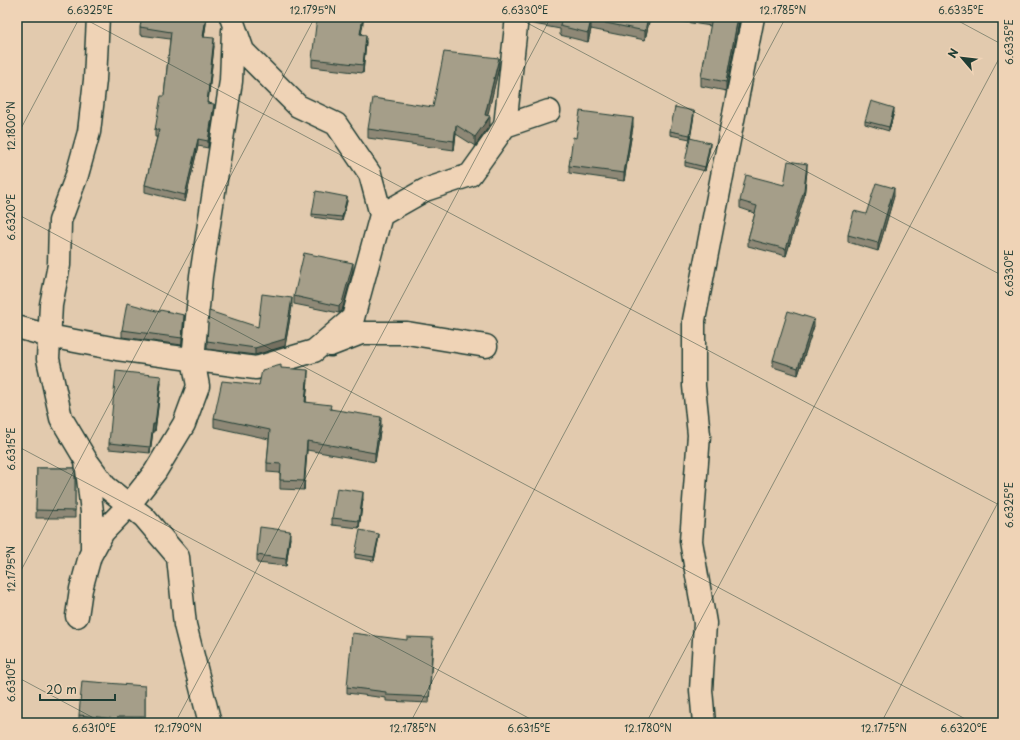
<svg xmlns="http://www.w3.org/2000/svg" width="1020" height="740" viewBox="0 0 1020 740" font-family="'Playpen Sans',sans-serif">
  <rect width="100%" height="100%" fill="#e2caae"/>
  <filter id="ink" filterUnits="userSpaceOnUse"><feTurbulence type="fractalNoise" baseFrequency=".025" numOctaves="2"/><feDisplacementMap in="SourceGraphic" scale="8" xChannelSelector="R" yChannelSelector="G"/><feConvolveMatrix kernelMatrix="1 2 1 2 8 2 1 2 1" color-interpolation-filters="sRGB"/></filter>
  <g filter="url(#ink)">
    <g fill="none" stroke-linecap="round" stroke-linejoin="round">
      <g stroke="#1f3d34" stroke-width="25">
        <path id="street" d="M98,17L95,80L89,132L77,175L60,221L59,265L51,305L48,359L61,418L86,460L105,486L144,517L178,557L185,625L210,723
          M505,126L517,17
          M381,215L425,190L470,175L505,126L549,111
          M17,327L49,336L117,349L256,368L314,351L353,318L381,215L370,174L336,124L298,106L243,51L231,17
          M330,345L361,333H407L486,346
          M86,461L92,512V550
          M77,616L81,589L90,556L103,532L129,505L155,472L184,424L198,386L193,359L201,276L231,81L233,31
          M704,723L701,690L705,623L691,541L699,435L694,386V320L753,17"/>
      </g>
      <use href="#street" stroke="#efd3b6" stroke-width="22"/>
    </g>
    <path fill="#8e8876" stroke="#1f3d34" d="M207,17L204,37L214,46L208,103L214,112L208,148L198,146L185,202L145,192V185L157,137H155V130L164,96L170,39L140,35V27Z
      M529,17H650L645,40L591,29L588,42L560,35V29L529,23Z
      M653,17H740L726,91L701,86V77L711,26Z
      M361,35L366,42L363,73L312,67V59Z
      M499,67L487,116L490,125L475,146L456,134L454,150L368,138V129L433,107Z
      M894,112L889,131L865,124V121Z
      M694,115L690,139L670,135V131Z
      M633,126L624,181L569,173V166L576,138Z
      M710,147L705,171L685,166V162Z
      M807,171L804,197L786,256L748,246V239L755,213L740,208V201L784,185Z
      M894,196L878,251L848,242V235L866,214Z
      M347,201L342,221L312,217V214Z
      M353,270L342,311L339,313L294,304V296Z
      M292,306L285,346L255,355L207,349V341L258,327Z
      M184,322L182,345L122,337V330Z
      M814,326L798,375L773,367V360Z
      M281,368L308,379L306,402L331,409L381,426L375,462L307,450L304,490L280,489V473L267,472V463L269,439L214,427V418L259,385Z
      M161,383L155,431H153L150,453L109,449V443Z
      M37,468H75V518H36Z
      M363,499L359,528L332,525V518Z
      M379,537L374,561L355,558V554Z
      M290,538L286,566L257,563V555Z
      M433,644L429,703L386,701V698L347,693V687Z
      M145,686V723H92L79,722V715Z"/>
    <path fill="#746f60" stroke="#1f3d34" d="M206,17H207L203,45V37Z
      M363,17H364L360,42V34Z
      M648,17H650L645,40V31Z
      M738,17H740L726,91V82Z
      M591,20V29L588,42V33Z
      M366,35V42L363,73V65Z
      M214,38V46L207,111V103Z
      M499,58V67L486,123L490,116V125L475,146V137L485,115Z
      M214,104V112L208,148V141Z
      M894,108V112L889,131V127Z
      M694,111V115L690,139V135Z
      M633,118V126L624,181V173Z
      M456,125V134L454,150V141Z
      M198,139V146L185,202V195Z
      M710,143V147L705,171V167Z
      M807,164V171L804,197L786,256V249Z
      M894,188V196L878,251V243Z
      M347,197V201L342,221V217Z
      M353,263V270L342,311L339,313V306Z
      M292,298V306L285,346L255,355V348Z
      M184,315V322L182,345V338Z
      M814,319V326L798,375V368Z
      M308,370V379L305,411V402Z
      M161,376V383L155,431V424Z
      M381,417V426L375,462V453Z
      M153,424V431L150,453V447Z
      M307,441V450L304,490V481Z
      M363,492V499L359,528V521Z
      M290,531V538L286,566V559Z
      M379,534V537L374,561V557Z"/>
    <path fill="#a59e89" stroke="#1f3d34" d="M142,17H206L203,37L214,38L207,103L214,104L208,141L198,139L185,195L145,185L159,130H155L161,96H164L171,32L140,27Z
      M317,17H363L360,34L366,35L363,65L312,59Z
      M545,17H648L645,31L591,20L588,33L560,26L561,20Z
      M710,17H738L726,82L701,77L712,17Z
      M444,52L499,58L485,115L490,116L475,137L456,125L454,141L368,129L373,98L433,107Z
      M871,101L894,108L889,127L865,121Z
      M675,107L694,111L690,135L670,131Z
      M580,111L633,118L624,173L569,166L573,137L576,138Z
      M690,138L710,143L705,167L685,162Z
      M788,161L807,164L804,190L786,249L748,239L757,206L740,201L746,175L784,185Z
      M876,183L894,188L878,243L848,235L854,211L866,214Z
      M316,191L347,197L342,217L312,214Z
      M304,253L353,263L342,303L339,306L294,296Z
      M262,294L292,298L285,339L255,348L207,341L209,311L258,327Z
      M127,303L160,312V310L184,315L182,338L122,330Z
      M788,311L814,319L798,368L773,360Z
      M281,365V368L308,370L305,402L331,405L330,409L381,417L375,453L307,441L304,481L280,480L281,464L267,463L270,430L214,418L222,381L259,385L262,370Z
      M116,371L161,376L155,424H153L150,447L109,443Z
      M37,468H75V511L36,510Z
      M337,488L363,492L359,521L332,518Z
      M260,527L290,531L286,559L257,555Z
      M360,530L379,534L374,557L355,554Z
      M352,633L407,640V637L433,638L429,697L386,695V692L347,687Z
      M82,681L145,686V717H118L117,719L79,715Z"/>
  </g>
  <path fill="none" stroke="#1f3d34" stroke-width="1" stroke-opacity="0.45" d="M81,17L1003,507M516,17L1003,276M951,17L1003,45M17,136L80,17M17,214L973,723M17,446L538,723M17,578L315,17M17,677L103,723M175,723L551,17M410,723L786,17M646,723L1003,51M881,723L1003,493"/>
  <rect width="1020" height="740" fill="none" stroke="#efd3b6" stroke-width="44"/>
  <g transform="translate(962 58) rotate(298)" stroke="#efd3b6" stroke-width="3" paint-order="stroke">
  <path d="M0-3L7 15L0 10L-7 15Z" fill="#1f3d34"/>
  <text y="-6" font-size="11" font-weight="bold" text-anchor="middle" fill="#1f3d34">N</text>
  </g>
  <path d="M40 694v6h75v-6" fill="none" stroke="#1f3d34" stroke-width="2"/>
  <text x="46" y="694" font-size="12" fill="#1f3d34" stroke="#efd3b6" stroke-width="3" paint-order="stroke">20 m</text>
  <rect x="22" y="22" width="976" height="696" fill="none" stroke="#1f3d34" stroke-width="1.5"/>
  <g font-size="10" text-anchor="middle" fill="#1f3d34">
    <text x="90" y="14">6.6325°E</text>
    <text x="313" y="14">12.1795°N</text>
    <text x="525" y="14">6.6330°E</text>
    <text x="783" y="14">12.1785°N</text>
    <text x="961" y="14">6.6335°E</text>
    <text transform="translate(1009 42) rotate(-90)" y="4">6.6335°E</text>
    <text transform="translate(11 126) rotate(-90)" y="4">12.1800°N</text>
    <text transform="translate(11 217) rotate(-90)" y="4">6.6320°E</text>
    <text transform="translate(1009 273) rotate(-90)" y="4">6.6330°E</text>
    <text transform="translate(11 449) rotate(-90)" y="4">6.6315°E</text>
    <text transform="translate(1009 505) rotate(-90)" y="4">6.6325°E</text>
    <text transform="translate(11 569) rotate(-90)" y="4">12.1795°N</text>
    <text transform="translate(11 680) rotate(-90)" y="4">6.6310°E</text>
    <text x="94" y="732">6.6310°E</text>
    <text x="178" y="732">12.1790°N</text>
    <text x="413" y="732">12.1785°N</text>
    <text x="529" y="732">6.6315°E</text>
    <text x="648" y="732">12.1780°N</text>
    <text x="884" y="732">12.1775°N</text>
    <text x="964" y="732">6.6320°E</text>
  </g>
</svg>
